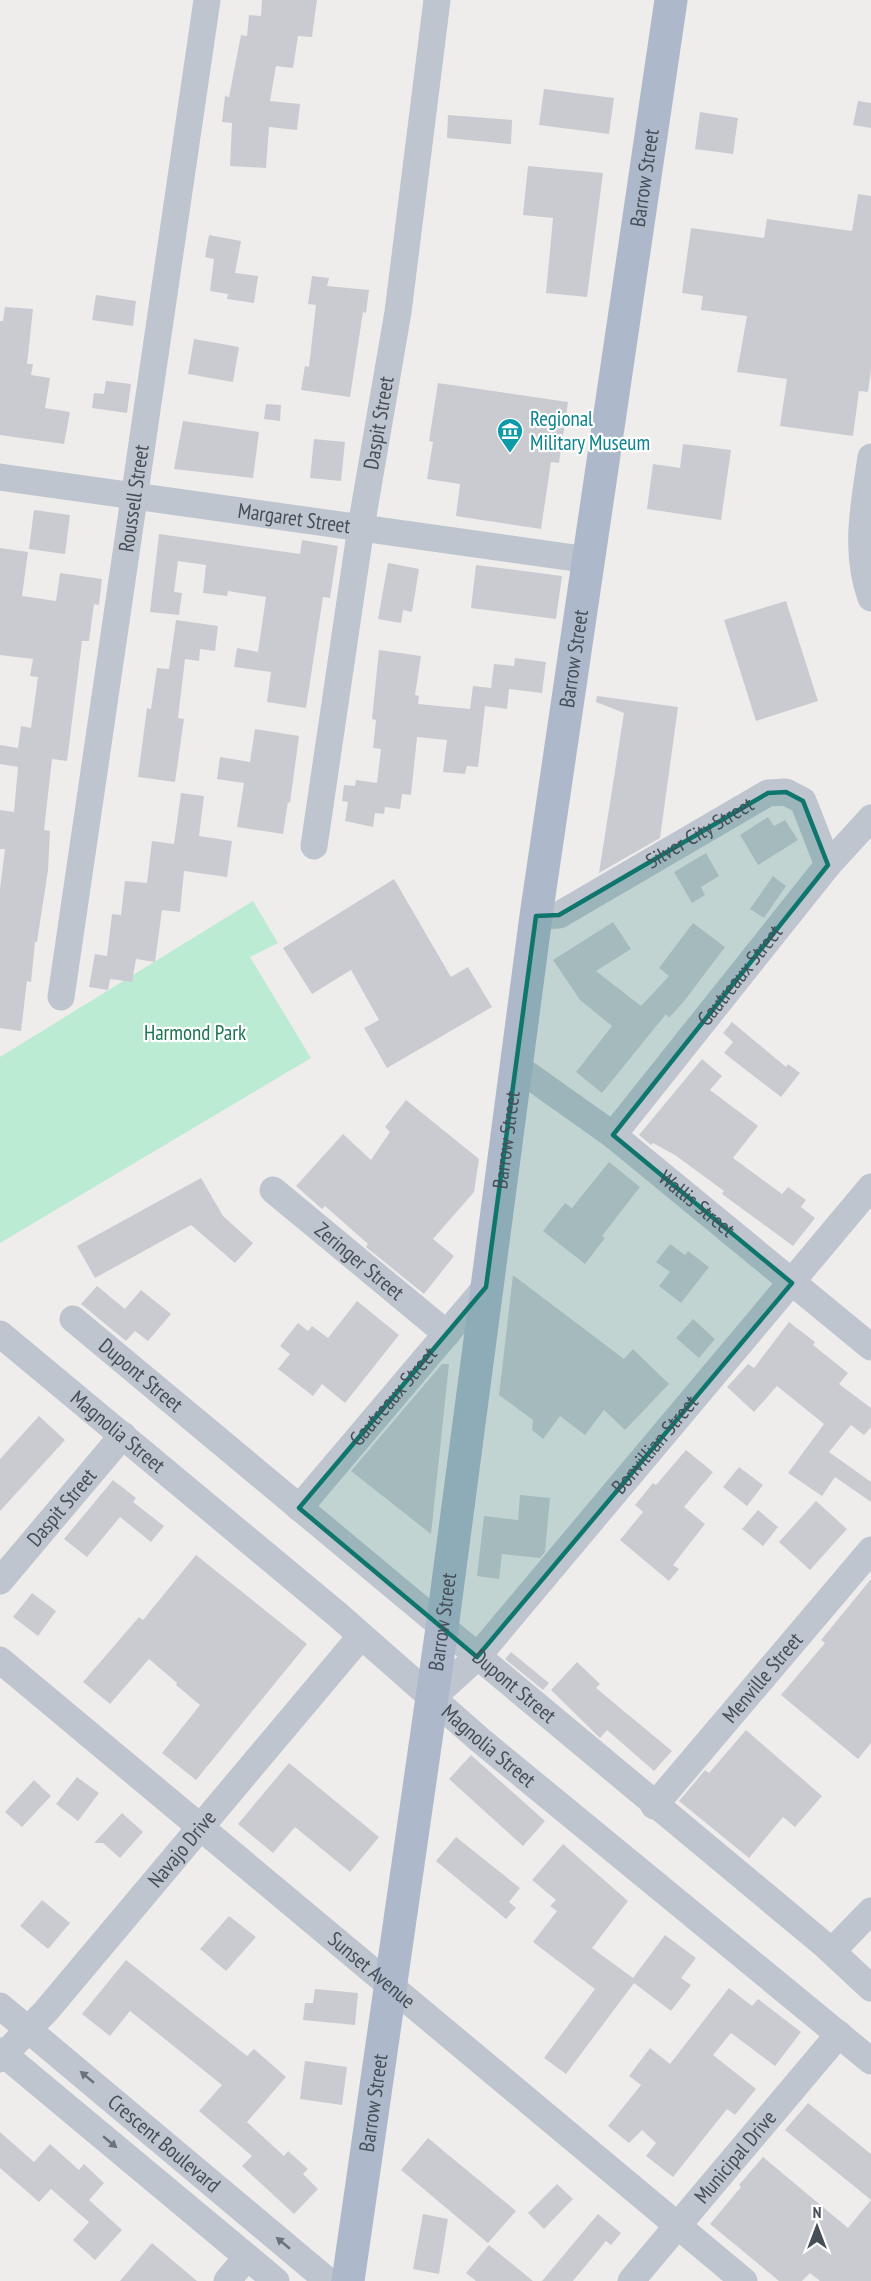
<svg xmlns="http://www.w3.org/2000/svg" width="871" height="2281" viewBox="0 0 871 2281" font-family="'PT Sans Narrow',sans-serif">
  <rect width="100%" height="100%" fill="#efecec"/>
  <path fill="#bcebd3" d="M253,901L278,943L250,957L311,1058L0,1243V1057Z"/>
  <path fill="#cacbd1" d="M262,0H317L312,37L298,36L293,68L276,66L270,101L300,104L297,130L269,127L266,168L230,166L232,123L222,122L225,96L229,97L241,35L247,36L249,15L261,16Z
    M544,89L614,98L609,134L539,125Z
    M858,101L871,103V128L853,125Z
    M700,112L738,118L733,154L695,149Z
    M448,115L512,120L511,144L447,138Z
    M528,166L603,173L587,297L546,293L553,218L523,215Z
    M858,194L871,196V369L868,392L859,391L853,436L780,426L787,379L737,372L747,316L701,310L703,296L682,293L691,228L764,238L767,219L852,231Z
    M209,235L241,241L235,273L258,276L254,303L227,299L228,294L210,291L214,259L205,257Z
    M312,276L329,278L327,286L369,290L366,313L363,312L350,397L301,390L305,366L309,367L316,305L308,304Z
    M96,295L136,301L133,326L92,320Z
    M5,307L33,309L27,364H33L31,375L50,378L45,408L70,412L64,444L0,435V321H3Z
    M194,339L239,347L233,382L188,374Z
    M106,381L131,384L127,413L92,408L94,393L104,394Z
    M438,383L568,402L559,463L551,462L541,529L456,516L460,484L427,479L433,442L429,441Z
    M266,404L281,405L280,421L264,419Z
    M183,421L259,432L253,478L174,469Z
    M314,439L345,442L341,481L310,478Z
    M683,444L731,450L721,520L647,509L653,464L680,468Z
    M34,510L70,515L65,554L29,549Z
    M159,534L300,554L302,540L338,546L330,598L323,597L306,708L267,702L271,672L234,667L237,648L258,652L266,597L228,591L227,596L203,593L206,565L178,561L174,592L182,593L179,615L150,612Z
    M0,548L28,552L22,596L56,601L60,573L102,579L99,605L94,604L89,641H82L67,761L52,759L44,830L50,831L48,870L37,942H35L31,982L27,981L21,1031L0,1028V889L5,849H0V810L14,812L18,767L0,764V745L18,748L21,726L31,728L38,677L30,676L33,659L0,655Z
    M388,563L419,569L412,612L403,610L401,623L378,619Z
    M476,565L562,576L556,619L471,608Z
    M786,601L818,701L756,721L724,620Z
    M176,620L218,626L215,651L200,649L199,661L185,659L178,718L184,719L175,782L138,777L147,708L151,709L157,668L169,669Z
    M379,650L421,656L415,695L419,696L418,704L470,709L473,686L491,688L494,664L514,666L515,658L546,662L542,693L509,689L507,709L485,706L478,767L467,766L465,774L443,772L447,740L417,737L411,795L402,794L400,809L385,807L384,814L375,813L373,827L345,821L348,802L342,801L344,785L355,786L356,780L377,783L381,749L373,748L376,720L372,719Z
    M597,696L678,707L660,838L599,873L624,713L596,702Z
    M255,729L299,736L290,803L288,802L283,834L237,827L244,783L217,779L220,757L250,762Z
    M181,793L204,796L199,836L232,841L227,877L184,871L180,912L162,910L155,962L136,959L132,982L110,979L108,990L89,987L95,954L107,956L112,914L121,915L125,881L147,883L152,841L174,844Z
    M768,817L774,826L785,820L798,840L758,865L740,835Z
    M706,853L719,876L701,887L705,895L692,903L674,872Z
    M773,876L786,886L764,918L750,909Z
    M394,879L451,977L468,967L492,1007L387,1068L364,1028L379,1020L351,970L312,994L283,948Z
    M613,922L631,949L596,971L641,1006L669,976L659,968L693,923L725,947L685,1000L669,1018L666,1014L602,1093L576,1072L612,1026L580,1000L553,960Z
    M732,1022L786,1067L788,1064L800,1073L781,1097L724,1053L733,1042L723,1033Z
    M702,1059L722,1076L710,1090L758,1126L733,1158L782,1194L788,1187L806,1200L801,1207L815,1218L793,1246L722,1194L724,1191L675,1155L653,1143L651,1145L639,1135Z
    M406,1100L479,1159L474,1192L433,1239L454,1256L424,1294L366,1247L368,1244L325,1206L322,1209L296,1186L343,1134L371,1160L390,1132L385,1127Z
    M609,1162L640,1187L602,1236L605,1238L585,1264L543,1231L565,1203L572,1208Z
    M201,1178L223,1216L253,1243L235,1263L191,1225L95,1278L77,1246Z
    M670,1244L685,1255L688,1251L709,1267L681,1303L659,1286L670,1272L656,1262Z
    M513,1275L624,1359L633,1349L669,1384L625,1430L604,1410L585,1435L560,1416L543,1439L532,1430L533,1420L499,1395Z
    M97,1286L125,1309L141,1290L171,1314L148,1341L135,1331L126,1341L81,1304Z
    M357,1301L399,1335L345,1403L322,1384L313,1396L278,1369L290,1354L280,1346L298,1323L308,1331L312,1326L328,1338Z
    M693,1319L715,1339L699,1358L676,1338Z
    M789,1322L815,1342L813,1345L848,1373L839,1384L871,1408V1427L864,1435L851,1425L829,1452L871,1482V1502L835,1477L822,1496L788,1473L824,1424L777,1386L754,1412L727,1387L748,1364L754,1368Z
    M442,1364H449L431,1534L351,1471Z
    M39,1416L65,1440L0,1511V1459Z
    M686,1450L713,1472L684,1507L705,1524L673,1565L679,1569L669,1581L620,1540L643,1512L635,1505L653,1483L656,1485Z
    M739,1467L763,1485L747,1506L723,1487Z
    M113,1480L136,1498L133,1502L164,1526L151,1542L120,1517L87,1557L64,1539Z
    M520,1495L550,1498L545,1552L540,1558L502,1554L499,1579L477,1576L484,1516L518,1520Z
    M816,1501L847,1529L810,1570L779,1542Z
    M758,1510L778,1527L763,1546L742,1529Z
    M196,1555L307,1644L196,1780L162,1753L200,1705L176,1685L177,1683L149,1659L110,1704L83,1682L139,1617L143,1620Z
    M871,1579V1743L858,1759L781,1695L825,1643L821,1640Z
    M32,1593L56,1611L38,1636L13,1617Z
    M511,1652L549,1683L543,1690L505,1659Z
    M577,1662L600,1684L596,1688L672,1751L654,1771L607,1730L600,1738L551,1690Z
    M746,1730L822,1796L795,1827L783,1817L749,1858L679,1801L705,1770L709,1773Z
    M471,1755L545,1821L523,1846L449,1779Z
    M289,1763L379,1837L350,1872L295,1827L273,1853L238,1824Z
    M77,1777L99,1793L78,1821L56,1804Z
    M34,1780L51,1796L22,1827L5,1812Z
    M122,1813L143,1832L120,1858L103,1843H94Z
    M456,1837L520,1888L509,1902L516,1908L506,1919L436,1861Z
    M563,1844L628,1901L592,1948L633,1978L665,1935L696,1958L681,1978L691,1985L671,2011L634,1983L566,2074L544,2058L595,1989L533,1942L557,1911L550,1906L556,1900L532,1880Z
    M42,1900L70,1923L48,1949L20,1926Z
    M229,1916L256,1937L226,1971L200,1949Z
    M126,1960L247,2056L254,2049L286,2077L247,2122L284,2156L288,2151L308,2169L303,2174L318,2189L294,2214L242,2166L252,2156L199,2111L222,2085L130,2011L110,2036L82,2014Z
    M729,1988L752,2006L758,1999L801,2032L775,2066L731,2033L713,2055L756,2089L735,2115L727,2109L673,2177L646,2156L656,2143L642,2130L629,2143L608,2126L641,2085L629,2076L650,2048L670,2064Z
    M315,1989L358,1993L355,2025L303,2020L305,2003H313Z
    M305,2061L347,2067L342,2105L300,2099Z
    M808,2103L871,2154V2281H820L810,2273L802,2281H779L710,2224L741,2187L739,2185L763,2157L848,2228L871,2200L785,2130Z
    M0,2132L34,2162L50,2144L79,2170L84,2164L104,2183L89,2200L122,2230L95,2260L73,2240L89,2222L51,2189L39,2202L0,2168Z
    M428,2138L516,2211L488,2243L401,2170Z
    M557,2184L573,2199L544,2229L528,2213Z
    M423,2214L448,2219L439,2274L413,2269Z
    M598,2214L621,2233L611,2245L606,2241L573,2281H542Z
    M152,2243L197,2281H120Z
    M489,2245L533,2281H476L466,2273Z"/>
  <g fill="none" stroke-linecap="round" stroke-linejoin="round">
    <g stroke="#bec5ce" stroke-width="27">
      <path d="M871,457C864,505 854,551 871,598"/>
      <path id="s1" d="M0,477L589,560"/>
      <path id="s2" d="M314,846L361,527L398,312L437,0"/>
      <path id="s3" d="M536,916L559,915L768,793L786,792L803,801L828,865"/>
      <path id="s4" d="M61,997L207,0"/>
      <path id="s5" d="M517,1067L613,1135L871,1347"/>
      <path id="s6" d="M613,1135L828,865L871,818"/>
      <path id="s7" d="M273,1190L447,1334"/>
      <path id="s8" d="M73,1319L827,1947L871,1988"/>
      <path id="s9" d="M0,1334L338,1615L480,1740L871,2061"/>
      <path id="s10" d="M299,1508L486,1287"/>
      <path id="s11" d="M0,1581L123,1435"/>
      <path id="s12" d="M0,1660L744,2281"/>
      <path id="s13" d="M432,1698L477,1657L871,1187"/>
      <path id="s14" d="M654,1806L871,1550"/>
      <path d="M827,1947H836L871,1911"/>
      <path id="s15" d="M0,2006L328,2281"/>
      <path d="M0,2051L276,2281"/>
      <path id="s16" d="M0,2059L46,2011L361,1636"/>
      <path d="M227,2281L247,2257"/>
      <path id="s17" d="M631,2281L839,2034"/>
    </g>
    <path stroke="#adb9ca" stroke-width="33" id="s18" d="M348,2281L442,1628L536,916L671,0"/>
  </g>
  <defs><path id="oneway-solid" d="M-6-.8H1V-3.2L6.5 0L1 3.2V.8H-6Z" transform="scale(1.5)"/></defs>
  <g fill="#6a727b">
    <use href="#oneway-solid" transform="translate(87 2077) rotate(-140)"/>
    <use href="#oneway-solid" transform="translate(110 2142) rotate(40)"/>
    <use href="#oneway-solid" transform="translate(283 2243) rotate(-140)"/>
  </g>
  <path fill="#0f766e" fill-opacity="0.2" stroke="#0f766e" stroke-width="4.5" stroke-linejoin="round" d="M786,792L803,801L828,865L613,1135L792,1283L477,1657L299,1508L486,1287L536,916L559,915L768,793Z"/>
  <defs>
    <g id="museum-pin" transform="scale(1.35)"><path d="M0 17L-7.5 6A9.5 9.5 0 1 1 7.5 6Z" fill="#0f9aa8" stroke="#fff"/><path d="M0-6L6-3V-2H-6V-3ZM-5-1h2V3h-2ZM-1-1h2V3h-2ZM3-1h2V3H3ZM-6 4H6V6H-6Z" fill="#fff"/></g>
  </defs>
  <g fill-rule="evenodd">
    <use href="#museum-pin" x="510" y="431"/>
  </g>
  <g text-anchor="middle" stroke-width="4.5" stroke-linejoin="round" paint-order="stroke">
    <g font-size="21" fill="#464e58" stroke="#fff">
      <text dy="7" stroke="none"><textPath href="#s18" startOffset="2124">Barrow Street</textPath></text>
      <text dy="7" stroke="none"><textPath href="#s2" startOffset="428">Daspit Street</textPath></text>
      <text dy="7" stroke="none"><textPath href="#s4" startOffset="504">Roussell Street</textPath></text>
      <text dy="7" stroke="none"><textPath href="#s1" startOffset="297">Margaret Street</textPath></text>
      <text dy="7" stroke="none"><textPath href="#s18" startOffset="1638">Barrow Street</textPath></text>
      <text dy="7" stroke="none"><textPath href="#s3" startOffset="186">Silver City Street</textPath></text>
      <text dy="7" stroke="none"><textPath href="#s6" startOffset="204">Gautreaux Street</textPath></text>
      <text dy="7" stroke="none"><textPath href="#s18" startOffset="1152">Barrow Street</textPath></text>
      <text dy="7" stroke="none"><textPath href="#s5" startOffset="226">Wallis Street</textPath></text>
      <text dy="7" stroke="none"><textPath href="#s7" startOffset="112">Zeringer Street</textPath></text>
      <text dy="7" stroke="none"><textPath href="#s8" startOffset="88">Dupont Street</textPath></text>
      <text dy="7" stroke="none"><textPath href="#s10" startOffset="146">Gautreaux Street</textPath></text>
      <text dy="7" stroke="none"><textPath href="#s9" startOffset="153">Magnolia Street</textPath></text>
      <text dy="7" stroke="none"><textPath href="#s13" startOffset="338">Bonvillian Street</textPath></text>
      <text dy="7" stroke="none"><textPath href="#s11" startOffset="96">Daspit Street</textPath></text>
      <text dy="7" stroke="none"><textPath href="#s18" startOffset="666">Barrow Street</textPath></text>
      <text dy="7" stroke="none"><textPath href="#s14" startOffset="168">Menville Street</textPath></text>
      <text dy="7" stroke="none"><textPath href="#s8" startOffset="574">Dupont Street</textPath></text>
      <text dy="7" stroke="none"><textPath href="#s9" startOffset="639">Magnolia Street</textPath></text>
      <text dy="7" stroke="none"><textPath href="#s16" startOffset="278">Navajo Drive</textPath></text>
      <text dy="7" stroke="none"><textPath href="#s12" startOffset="484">Sunset Avenue</textPath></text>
      <text dy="7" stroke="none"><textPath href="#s18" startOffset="180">Barrow Street</textPath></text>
      <text dy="7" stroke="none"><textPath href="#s15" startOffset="214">Crescent Boulevard</textPath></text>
      <text dy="7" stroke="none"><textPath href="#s17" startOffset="162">Municipal Drive</textPath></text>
    </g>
    <g font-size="21" fill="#0d838f" stroke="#fff" text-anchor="start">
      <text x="530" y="426">Regional<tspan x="530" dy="24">Military Museum</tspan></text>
    </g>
    <g font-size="21" fill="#1b7551" stroke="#fff">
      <text x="195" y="1040">Harmond Park</text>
    </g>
  </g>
  <g transform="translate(817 2227)" stroke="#ffffff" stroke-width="4.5" paint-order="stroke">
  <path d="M0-4.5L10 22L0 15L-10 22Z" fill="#464e58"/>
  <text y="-9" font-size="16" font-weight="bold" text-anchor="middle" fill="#464e58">N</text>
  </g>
</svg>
